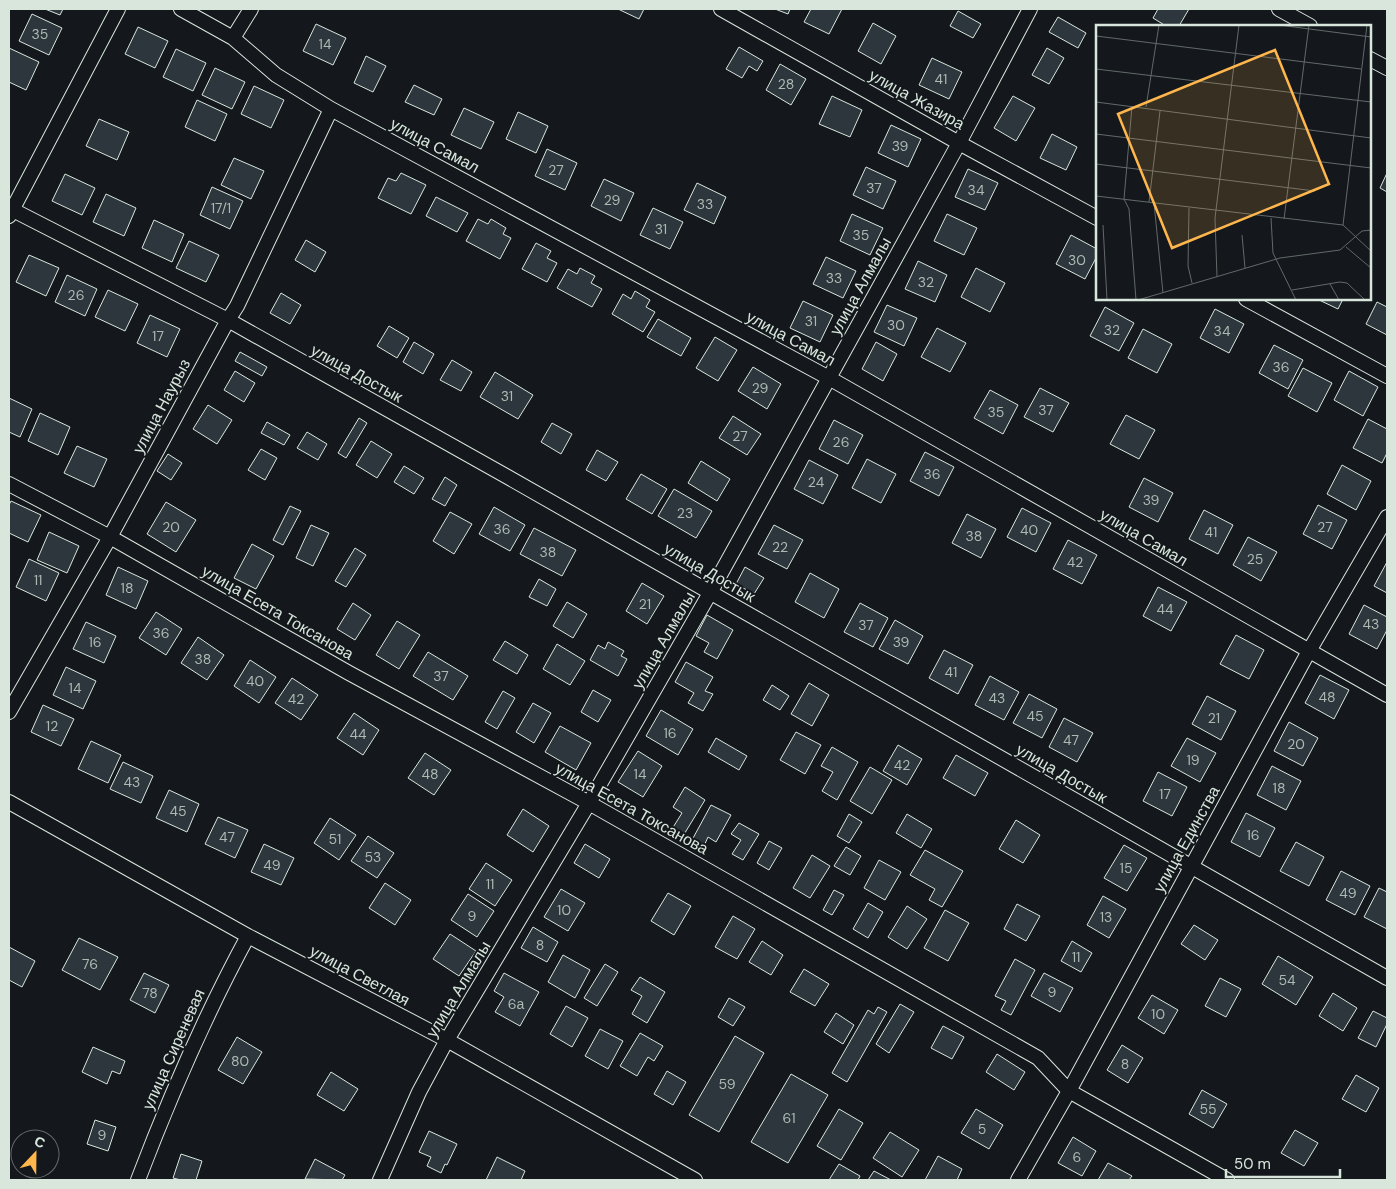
<svg xmlns="http://www.w3.org/2000/svg" width="1396" height="1189" viewBox="0 0 1396 1189" font-family="'DM Sans',sans-serif">
  <rect width="100%" height="100%" fill="#14181c"/>
  <path fill="#2c363c" stroke="#d8e6dc" d="M45,9H63L60,15Z
    M618,9H644L639,19Z
    M775,9H790L788,14Z
    M811,9H842L829,34L804,22Z
    M1158,9H1189L1179,26H1166L1153,18Z
    M958,11L981,24L973,38L950,26Z
    M32,14L62,28L49,55L19,41Z
    M1058,17L1086,33L1078,48L1049,32Z
    M873,23L896,36L881,64L858,51Z
    M316,24L346,38L333,65L303,51Z
    M138,27L168,41L155,68L125,54Z
    M739,47L763,61L757,71L749,66L742,78L726,69Z
    M9,48L39,62L26,90L9,82Z
    M1047,48L1064,58L1049,84L1032,75Z
    M176,49L206,63L193,91L163,77Z
    M366,56L386,66L373,92L354,83Z
    M932,58L962,72L949,99L919,85Z
    M780,64L806,79L791,105L766,90Z
    M215,68L245,82L232,109L202,95Z
    M414,85L442,99L434,115L405,102Z
    M254,86L284,100L271,128L241,114Z
    M832,96L862,110L850,137L819,124Z
    M1013,96L1035,108L1016,141L994,128Z
    M197,100L227,114L215,141L185,127Z
    M464,108L494,122L481,149L451,135Z
    M518,112L548,126L536,153L506,139Z
    M99,119L129,132L117,160L86,146Z
    M891,125L921,139L908,167L878,153Z
    M1052,134L1077,147L1066,170L1040,158Z
    M547,149L577,163L565,190L535,176Z
    M234,158L264,171L251,199L221,185Z
    M866,167L896,181L883,209L853,195Z
    M968,169L998,183L985,210L955,197Z
    M401,173L426,185L411,214L378,198L388,178L396,181Z
    M1387,173V192L1380,188Z
    M65,174L95,188L82,215L52,201Z
    M604,179L634,193L621,221L591,206Z
    M697,183L726,197L714,224L684,210Z
    M212,187L243,201L230,229L200,215Z
    M106,194L136,208L124,236L93,222Z
    M436,197L468,213L457,232L426,216Z
    M653,208L683,222L670,249L640,235Z
    M852,214L883,228L870,255L840,241Z
    M947,214L977,228L964,255L934,241Z
    M478,219L488,224L491,219L506,228L503,234L511,238L500,259L466,241Z
    M154,220L184,234L172,262L142,248Z
    M1071,235L1097,249V256L1085,279L1056,264Z
    M306,240L326,252L315,272L295,260Z
    M189,241L219,255L206,282L176,268Z
    M536,243L551,251L547,258L557,263L547,282L522,269Z
    M29,255L59,268L46,296L16,282Z
    M826,257L856,271L843,298L813,284Z
    M918,261L947,275L935,302L905,289Z
    M580,268L595,276L591,283L602,289L592,307L557,288L568,269L577,274Z
    M976,268L1005,283L990,312L961,297Z
    M67,275L97,289L85,316L55,302Z
    M108,290L138,304L125,331L95,317Z
    M635,291L650,300L646,307L655,312L643,332L612,314L623,294L631,299Z
    M281,293L301,305L290,324L270,313Z
    M1317,299H1343L1338,309Z
    M803,301L833,315L820,342L790,328Z
    M1377,302L1387,307V335L1366,324Z
    M887,305L917,318L904,346L874,332Z
    M1105,307L1134,323L1119,351L1090,336Z
    M1215,309L1244,324L1229,353L1200,338Z
    M150,315L180,329L167,357L137,343Z
    M658,319L691,338L681,356L647,337Z
    M389,326L409,338L397,358L377,346Z
    M937,328L966,343L950,372L921,357Z
    M1143,329L1172,344L1157,373L1128,358Z
    M715,337L737,350L718,381L696,368Z
    M414,342L434,354L423,374L403,362Z
    M876,342L897,354L883,381L862,369Z
    M1274,345L1303,360L1288,389L1259,373Z
    M240,352L267,367L262,376L235,361Z
    M452,360L472,372L461,391L440,380Z
    M753,367L781,384L767,409L738,391Z
    M1303,368L1332,383L1317,412L1288,396Z
    M235,371L255,383L244,402L224,390Z
    M1349,371L1378,387L1363,416L1334,400Z
    M495,372L533,395L518,419L480,397Z
    M1040,388L1069,403L1053,432L1024,417Z
    M990,390L1018,405L1003,434L974,418Z
    M9,398L32,409L20,437L9,432Z
    M208,405L232,420L217,444L193,429Z
    M40,413L70,427L58,455L28,441Z
    M1126,415L1155,430L1139,459L1110,444Z
    M733,416L761,434L747,455L719,438Z
    M359,418L367,423L346,458L338,453Z
    M1368,419L1387,429V453L1382,463L1353,448Z
    M834,420L863,435L848,464L819,449Z
    M267,422L290,435L284,445L261,433Z
    M552,423L572,434L561,454L541,442Z
    M307,432L327,444L318,460L297,448Z
    M371,441L392,454L377,478L356,465Z
    M77,446L107,459L94,487L64,473Z
    M261,449L277,458L265,480L248,470Z
    M597,450L618,462L606,481L586,470Z
    M925,452L954,467L939,496L910,481Z
    M168,454L182,463L171,480L157,471Z
    M867,459L896,474L881,503L852,488Z
    M809,460L838,475L823,504L794,489Z
    M701,461L730,479L717,501L688,483Z
    M1342,465L1371,481L1356,510L1327,494Z
    M404,466L424,478L414,494L394,482Z
    M641,474L667,489L652,514L626,499Z
    M445,477L457,485L445,506L432,499Z
    M1144,478L1173,493L1158,522L1129,507Z
    M674,489L712,511L696,538L658,516Z
    M11,501L41,515L28,542L9,533V505Z
    M166,502L196,520L176,552L147,534Z
    M1318,505L1347,520L1332,549L1303,534Z
    M290,506L301,511L283,545L273,540Z
    M494,507L525,525L510,551L479,534Z
    M1022,508L1051,523L1036,552L1007,537Z
    M1204,510L1233,525L1218,554L1189,539Z
    M450,512L472,524L454,554L433,541Z
    M967,514L996,529L981,558L952,543Z
    M311,525L329,533L313,566L296,558Z
    M774,525L803,540L787,569L758,554Z
    M534,528L576,550L562,576L520,554Z
    M49,532L79,546L67,573L37,560Z
    M1248,537L1277,552L1261,581L1233,565Z
    M1068,540L1097,555L1082,584L1053,569Z
    M252,544L274,556L256,589L234,578Z
    M355,548L366,555L346,587L335,581Z
    M29,559L59,573L46,601L16,587Z
    M1387,562V593L1374,586Z
    M118,567L148,581L136,609L106,595Z
    M745,567L764,578L754,594L736,584Z
    M810,573L839,589L824,618L795,602Z
    M539,579L556,589L547,606L529,597Z
    M642,583L664,596L647,624L626,611Z
    M1158,587L1187,602L1171,631L1143,616Z
    M567,602L587,614L573,638L553,626Z
    M353,603L371,615L355,640L337,629Z
    M860,603L888,618L873,647L844,632Z
    M1364,605L1387,617V630L1377,649L1349,634Z
    M156,612L182,629L166,655L139,638Z
    M707,615L733,630L717,659L704,652L709,643L696,636Z
    M895,620L923,636L908,664L879,649Z
    M397,621L420,635L399,669L376,655Z
    M86,622L116,636L104,663L73,649Z
    M1236,635L1264,650L1249,679L1220,664Z
    M198,637L224,655L207,680L181,663Z
    M505,641L528,655L517,674L493,660Z
    M608,642L624,651L621,656L627,659L618,676L590,660L598,645L605,649Z
    M557,644L585,661L570,685L543,669Z
    M944,650L973,665L958,694L929,678Z
    M428,652L468,676L453,700L413,676Z
    M250,660L276,677L259,703L234,686Z
    M686,662L713,677L705,691L713,694L703,711L688,703L694,693L675,682Z
    M66,667L96,681L83,709L53,695Z
    M1320,675L1349,690L1334,719L1305,703Z
    M990,676L1019,692L1004,720L975,705Z
    M292,678L318,695L301,720L275,703Z
    M809,683L829,695L812,726L791,714Z
    M772,685L789,696L780,710L763,700Z
    M593,690L611,700L598,722L581,712Z
    M503,691L515,698L497,729L485,722Z
    M1029,694L1057,709L1042,738L1013,723Z
    M1207,696L1236,711L1221,740L1192,724Z
    M533,703L551,713L534,743L516,732Z
    M43,705L74,719L61,746L31,732Z
    M661,710L693,729L678,755L646,736Z
    M354,713L379,730L363,755L337,738Z
    M1064,718L1093,733L1077,762L1049,747Z
    M1289,722L1318,738L1303,766L1274,751Z
    M560,726L591,743L576,770L545,752Z
    M796,732L821,745L805,774L780,760Z
    M716,738L747,756L739,770L708,752Z
    M1187,738L1216,753L1200,782L1171,766Z
    M91,741L121,755L108,783L78,769Z
    M898,745L922,759L907,785L883,771Z
    M832,747L858,762L837,800L822,791L833,772L821,766Z
    M638,751L662,766L643,797L618,782Z
    M425,753L451,770L434,795L408,778Z
    M956,755L988,773L975,796L943,778Z
    M123,762L153,776L141,803L110,789Z
    M1272,766L1301,781L1286,810L1257,795Z
    M870,767L892,780L872,814L850,801Z
    M1158,772L1187,787L1172,816L1143,801Z
    M685,787L705,800L683,836L672,829L682,813L673,807Z
    M169,790L199,804L187,832L156,818Z
    M711,805L731,815L716,842L708,837L704,846L692,840Z
    M523,809L549,826L533,852L507,835Z
    M1246,813L1275,828L1260,857L1231,842Z
    M849,814L862,822L849,843L837,836Z
    M907,814L932,829L921,848L896,833Z
    M218,817L248,830L235,858L205,844Z
    M330,818L356,835L339,860L314,843Z
    M1016,820L1040,835L1023,863L999,849Z
    M739,823L759,834L743,860L732,854L741,840L731,834Z
    M368,836L394,853L377,878L351,861Z
    M769,841L782,848L769,870L757,863Z
    M1296,842L1324,857L1309,886L1280,871Z
    M264,844L294,858L281,885L251,872Z
    M585,844L610,859L599,878L574,863Z
    M1124,845L1147,858L1127,891L1104,878Z
    M846,847L861,856L850,875L834,866Z
    M925,850L963,871L942,907L929,900L935,889L910,875Z
    M812,855L830,866L810,898L793,888Z
    M879,860L901,872L885,900L864,888Z
    M486,863L512,880L495,906L469,889Z
    M1341,871L1370,886L1355,915L1326,900Z
    M385,883L411,900L395,925L369,908Z
    M1379,888L1387,892V929L1364,917Z
    M561,889L585,903L568,931L544,917Z
    M834,890L844,895L832,915L823,910Z
    M668,893L691,906L674,935L651,921Z
    M468,894L494,911L477,937L451,920Z
    M1103,896L1126,909L1109,938L1087,925Z
    M868,903L883,912L868,938L853,929Z
    M1017,904L1040,916L1026,941L1004,929Z
    M907,906L927,919L907,949L888,937Z
    M945,910L969,923L948,961L924,948Z
    M733,916L755,929L737,959L715,947Z
    M1194,925L1218,940L1205,960L1181,944Z
    M533,927L558,942L547,962L521,948Z
    M450,934L476,951L459,976L433,959Z
    M79,938L118,957L100,990L62,970Z
    M762,941L783,955L771,975L749,962Z
    M1072,941L1092,953L1081,972L1061,961Z
    M9,947L35,961L22,987L9,980Z
    M563,955L590,970L575,998L548,982Z
    M1278,956L1313,977L1296,1005L1262,984Z
    M1015,959L1035,970L1011,1015L1001,1010L1006,1001L995,996Z
    M605,964L618,972L597,1006L584,998Z
    M804,969L829,984L815,1006L790,992Z
    M144,973L169,985L155,1013L130,1000Z
    M504,973L539,992L520,1026L495,1012L504,997L494,991Z
    M1044,973L1073,988L1060,1012L1031,996Z
    M640,977L665,992L647,1023L632,1014L642,996L631,990Z
    M1220,978L1241,989L1226,1017L1205,1006Z
    M1333,993L1357,1008L1343,1031L1319,1016Z
    M1152,995L1178,1010L1164,1034L1138,1018Z
    M729,998L745,1007L733,1026L718,1017Z
    M900,1004L914,1012L889,1053L876,1044Z
    M566,1006L588,1018L572,1047L550,1034Z
    M878,1007L887,1012L847,1082L832,1073L868,1010L874,1014Z
    M1373,1011L1387,1018V1024L1376,1047L1358,1038Z
    M836,1013L854,1025L843,1044L824,1032Z
    M943,1026L964,1037L952,1059L931,1048Z
    M600,1029L623,1041L608,1069L585,1056Z
    M640,1033L663,1046L654,1061L648,1057L637,1076L620,1066Z
    M735,1036L764,1053L719,1132L689,1115Z
    M237,1037L262,1052L243,1084L218,1070Z
    M1122,1045L1143,1058L1128,1083L1107,1070Z
    M93,1047L125,1061L120,1074L112,1071L107,1084L82,1072Z
    M997,1054L1025,1072L1014,1090L986,1072Z
    M667,1071L686,1082L673,1105L654,1094Z
    M331,1072L358,1089L344,1111L317,1095Z
    M791,1074L828,1095L788,1163L751,1142Z
    M1356,1075L1379,1088L1366,1112L1342,1099Z
    M1202,1090L1227,1104L1213,1128L1189,1114Z
    M839,1109L863,1123L841,1160L817,1146Z
    M976,1109L1003,1125L989,1149L961,1133Z
    M95,1120L116,1127L108,1151L87,1144Z
    M1295,1130L1318,1143L1304,1166L1281,1153Z
    M429,1131L457,1144L447,1165L445,1164L441,1173L427,1166L431,1157L419,1152Z
    M890,1132L919,1150L902,1177L873,1158Z
    M1073,1137L1096,1151L1082,1176L1058,1163Z
    M181,1154L202,1161L196,1180H181L173,1178Z
    M938,1156L962,1169L957,1180H925Z
    M497,1157L525,1171L521,1180H486Z
    M315,1159L345,1175L342,1180L305,1179Z
    M1108,1163L1132,1176L1129,1180H1098Z
    M839,1164L860,1176L858,1180H829Z
    M874,1171L891,1180H868Z"/>
  <g fill="none" stroke-linecap="round" stroke-linejoin="round">
    <g stroke="#d8e6dc" stroke-width="16">
      <path id="street" d="M181,9L233,38L276,75L331,109L829,378L1387,695
        M721,9L959,143L1097,218
        M1279,9L1310,26
        M233,38L251,9
        M1370,59L1387,68
        M9,208L228,320L506,476L1387,978
        M9,216L118,9
        M1246,299L1387,376
        M9,484L110,537L349,673L589,803L1038,1058L1069,1091L1227,1180
        M9,712L110,537L228,320L237,306L331,109
        M9,802L248,936L447,1040L695,1180
        M138,1180C170,1096 205,1015 248,936
        M380,1180L419,1092L447,1040L589,803L710,593L959,143L1030,9
        M1018,1180L1069,1091L1309,651L1387,517"/>
    </g>
    <use href="#street" stroke="#14181c" stroke-width="14"/>
  </g>
  <g text-anchor="middle" stroke-width="4" stroke-linejoin="round" paint-order="stroke">
    <g font-size="14" fill="#adbab4">
      <text x="40" y="39">35</text>
      <text x="325" y="49">14</text>
      <text x="941" y="84">41</text>
      <text x="786" y="89">28</text>
      <text x="900" y="151">39</text>
      <text x="556" y="175">27</text>
      <text x="874" y="193">37</text>
      <text x="976" y="195">34</text>
      <text x="612" y="205">29</text>
      <text x="705" y="209">33</text>
      <text x="221" y="213">17/1</text>
      <text x="661" y="234">31</text>
      <text x="861" y="240">35</text>
      <text x="1077" y="265">30</text>
      <text x="834" y="283">33</text>
      <text x="926" y="287">32</text>
      <text x="76" y="300">26</text>
      <text x="811" y="326">31</text>
      <text x="896" y="330">30</text>
      <text x="1112" y="335">32</text>
      <text x="1222" y="336">34</text>
      <text x="158" y="341">17</text>
      <text x="1281" y="372">36</text>
      <text x="760" y="393">29</text>
      <text x="507" y="401">31</text>
      <text x="1046" y="415">37</text>
      <text x="996" y="417">35</text>
      <text x="740" y="441">27</text>
      <text x="841" y="447">26</text>
      <text x="932" y="479">36</text>
      <text x="816" y="487">24</text>
      <text x="1151" y="505">39</text>
      <text x="685" y="518">23</text>
      <text x="171" y="532">20</text>
      <text x="1325" y="532">27</text>
      <text x="502" y="534">36</text>
      <text x="1029" y="535">40</text>
      <text x="1211" y="537">41</text>
      <text x="974" y="541">38</text>
      <text x="780" y="552">22</text>
      <text x="548" y="557">38</text>
      <text x="1255" y="564">25</text>
      <text x="1075" y="567">42</text>
      <text x="38" y="585">11</text>
      <text x="127" y="593">18</text>
      <text x="645" y="609">21</text>
      <text x="1165" y="614">44</text>
      <text x="1371" y="629">43</text>
      <text x="866" y="630">37</text>
      <text x="161" y="638">36</text>
      <text x="95" y="647">16</text>
      <text x="901" y="647">39</text>
      <text x="203" y="664">38</text>
      <text x="951" y="677">41</text>
      <text x="441" y="681">37</text>
      <text x="255" y="686">40</text>
      <text x="75" y="693">14</text>
      <text x="1327" y="702">48</text>
      <text x="997" y="703">43</text>
      <text x="296" y="704">42</text>
      <text x="1035" y="721">45</text>
      <text x="1214" y="723">21</text>
      <text x="52" y="731">12</text>
      <text x="670" y="738">16</text>
      <text x="358" y="739">44</text>
      <text x="1071" y="745">47</text>
      <text x="1296" y="749">20</text>
      <text x="1193" y="765">19</text>
      <text x="902" y="770">42</text>
      <text x="430" y="779">48</text>
      <text x="640" y="779">14</text>
      <text x="132" y="787">43</text>
      <text x="1279" y="793">18</text>
      <text x="1165" y="799">17</text>
      <text x="178" y="816">45</text>
      <text x="1253" y="840">16</text>
      <text x="227" y="842">47</text>
      <text x="335" y="844">51</text>
      <text x="373" y="862">53</text>
      <text x="272" y="870">49</text>
      <text x="1126" y="873">15</text>
      <text x="490" y="889">11</text>
      <text x="1348" y="898">49</text>
      <text x="564" y="915">10</text>
      <text x="472" y="921">9</text>
      <text x="1106" y="922">13</text>
      <text x="540" y="950">8</text>
      <text x="1076" y="962">11</text>
      <text x="90" y="969">76</text>
      <text x="1287" y="985">54</text>
      <text x="1052" y="997">9</text>
      <text x="150" y="998">78</text>
      <text x="516" y="1009">6а</text>
      <text x="1158" y="1019">10</text>
      <text x="240" y="1066">80</text>
      <text x="1125" y="1069">8</text>
      <text x="727" y="1089">59</text>
      <text x="1208" y="1114">55</text>
      <text x="789" y="1123">61</text>
      <text x="982" y="1134">5</text>
      <text x="102" y="1140">9</text>
      <text x="1077" y="1162">6</text>
    </g>
    <g font-size="16" fill="#d8e6dc" stroke="#14181c">
      <text transform="translate(917 99) rotate(29)" y="6">улица Жазира</text>
      <text transform="translate(435 145) rotate(28)" y="6">улица Самал</text>
      <text transform="translate(860 286) rotate(-61)" y="6">улица Алмалы</text>
      <text transform="translate(791 338) rotate(28)" y="6">улица Самал</text>
      <text transform="translate(357 373) rotate(29)" y="6">улица Достык</text>
      <text transform="translate(161 406) rotate(-62)" y="6">улица Наурыз</text>
      <text transform="translate(1144 537) rotate(30)" y="6">улица Самал</text>
      <text transform="translate(710 572) rotate(30)" y="6">улица Достык</text>
      <text transform="translate(278 612) rotate(30)" y="6">улица Есета Токсанова</text>
      <text transform="translate(663 640) rotate(-60)" y="6">улица Алмалы</text>
      <text transform="translate(1062 773) rotate(30)" y="6">улица Достык</text>
      <text transform="translate(632 808) rotate(29)" y="6">улица Есета Токсанова</text>
      <text transform="translate(1186 839) rotate(-61)" y="6">улица Единства</text>
      <text transform="translate(360 975) rotate(28)" y="6">улица Светлая</text>
      <text transform="translate(458 989) rotate(-59)" y="6">улица Алмалы</text>
      <text transform="translate(173 1049) rotate(-66)" y="6">улица Сиреневая</text>
    </g>
  </g>
  <g transform="translate(1096 25)">
    <rect width="275" height="275" fill="#14181c"/>
    <path fill="none" stroke="#626a69" stroke-width="1" d="M183,0L275,12M0,11L265,44M0,44L275,77M0,77L275,113M36,81L28,174L33,184L40,275M50,82L63,0M0,109L275,143M0,139L219,166M0,171L247,200M53,177L64,86M58,178L67,268M93,183L92,241L96,258M175,193L177,228L200,275M188,194L213,0M7,200L11,275M247,200L271,0M247,200L275,226M146,210L149,243M250,222L275,243M121,252L119,193L143,0M234,259L243,275M196,265L244,257L251,258L269,275M42,275L184,233L244,225L266,206L275,205"/>
    <path fill="#ffb74d" fill-opacity="0.15" stroke="#ffb74d" stroke-width="2.5" d="M179,25L233,159L76,223L22,89Z"/>
    <rect width="275" height="275" fill="none" stroke="#d8e6dc" stroke-width="2.5"/>
  </g>
  <rect width="1396" height="1189" fill="none" stroke="#d8e6dc" stroke-width="20"/>
  <g transform="translate(35 1154) rotate(22)"><circle r="24" fill="#14181c" stroke="#626a69"/>
  <path d="M0-4L9 19L0 12L-9 19Z" fill="#ffb74d"/>
  <text y="-8" font-size="14" font-weight="bold" text-anchor="middle" fill="#d8e6dc">С</text>
  </g>
  <path d="M1226 1169v8h114v-8" fill="none" stroke="#d8e6dc" stroke-width="2.5"/>
  <text x="1234" y="1169" font-size="15" fill="#d8e6dc" stroke="#14181c" stroke-width="4" paint-order="stroke">50 m</text>
</svg>
